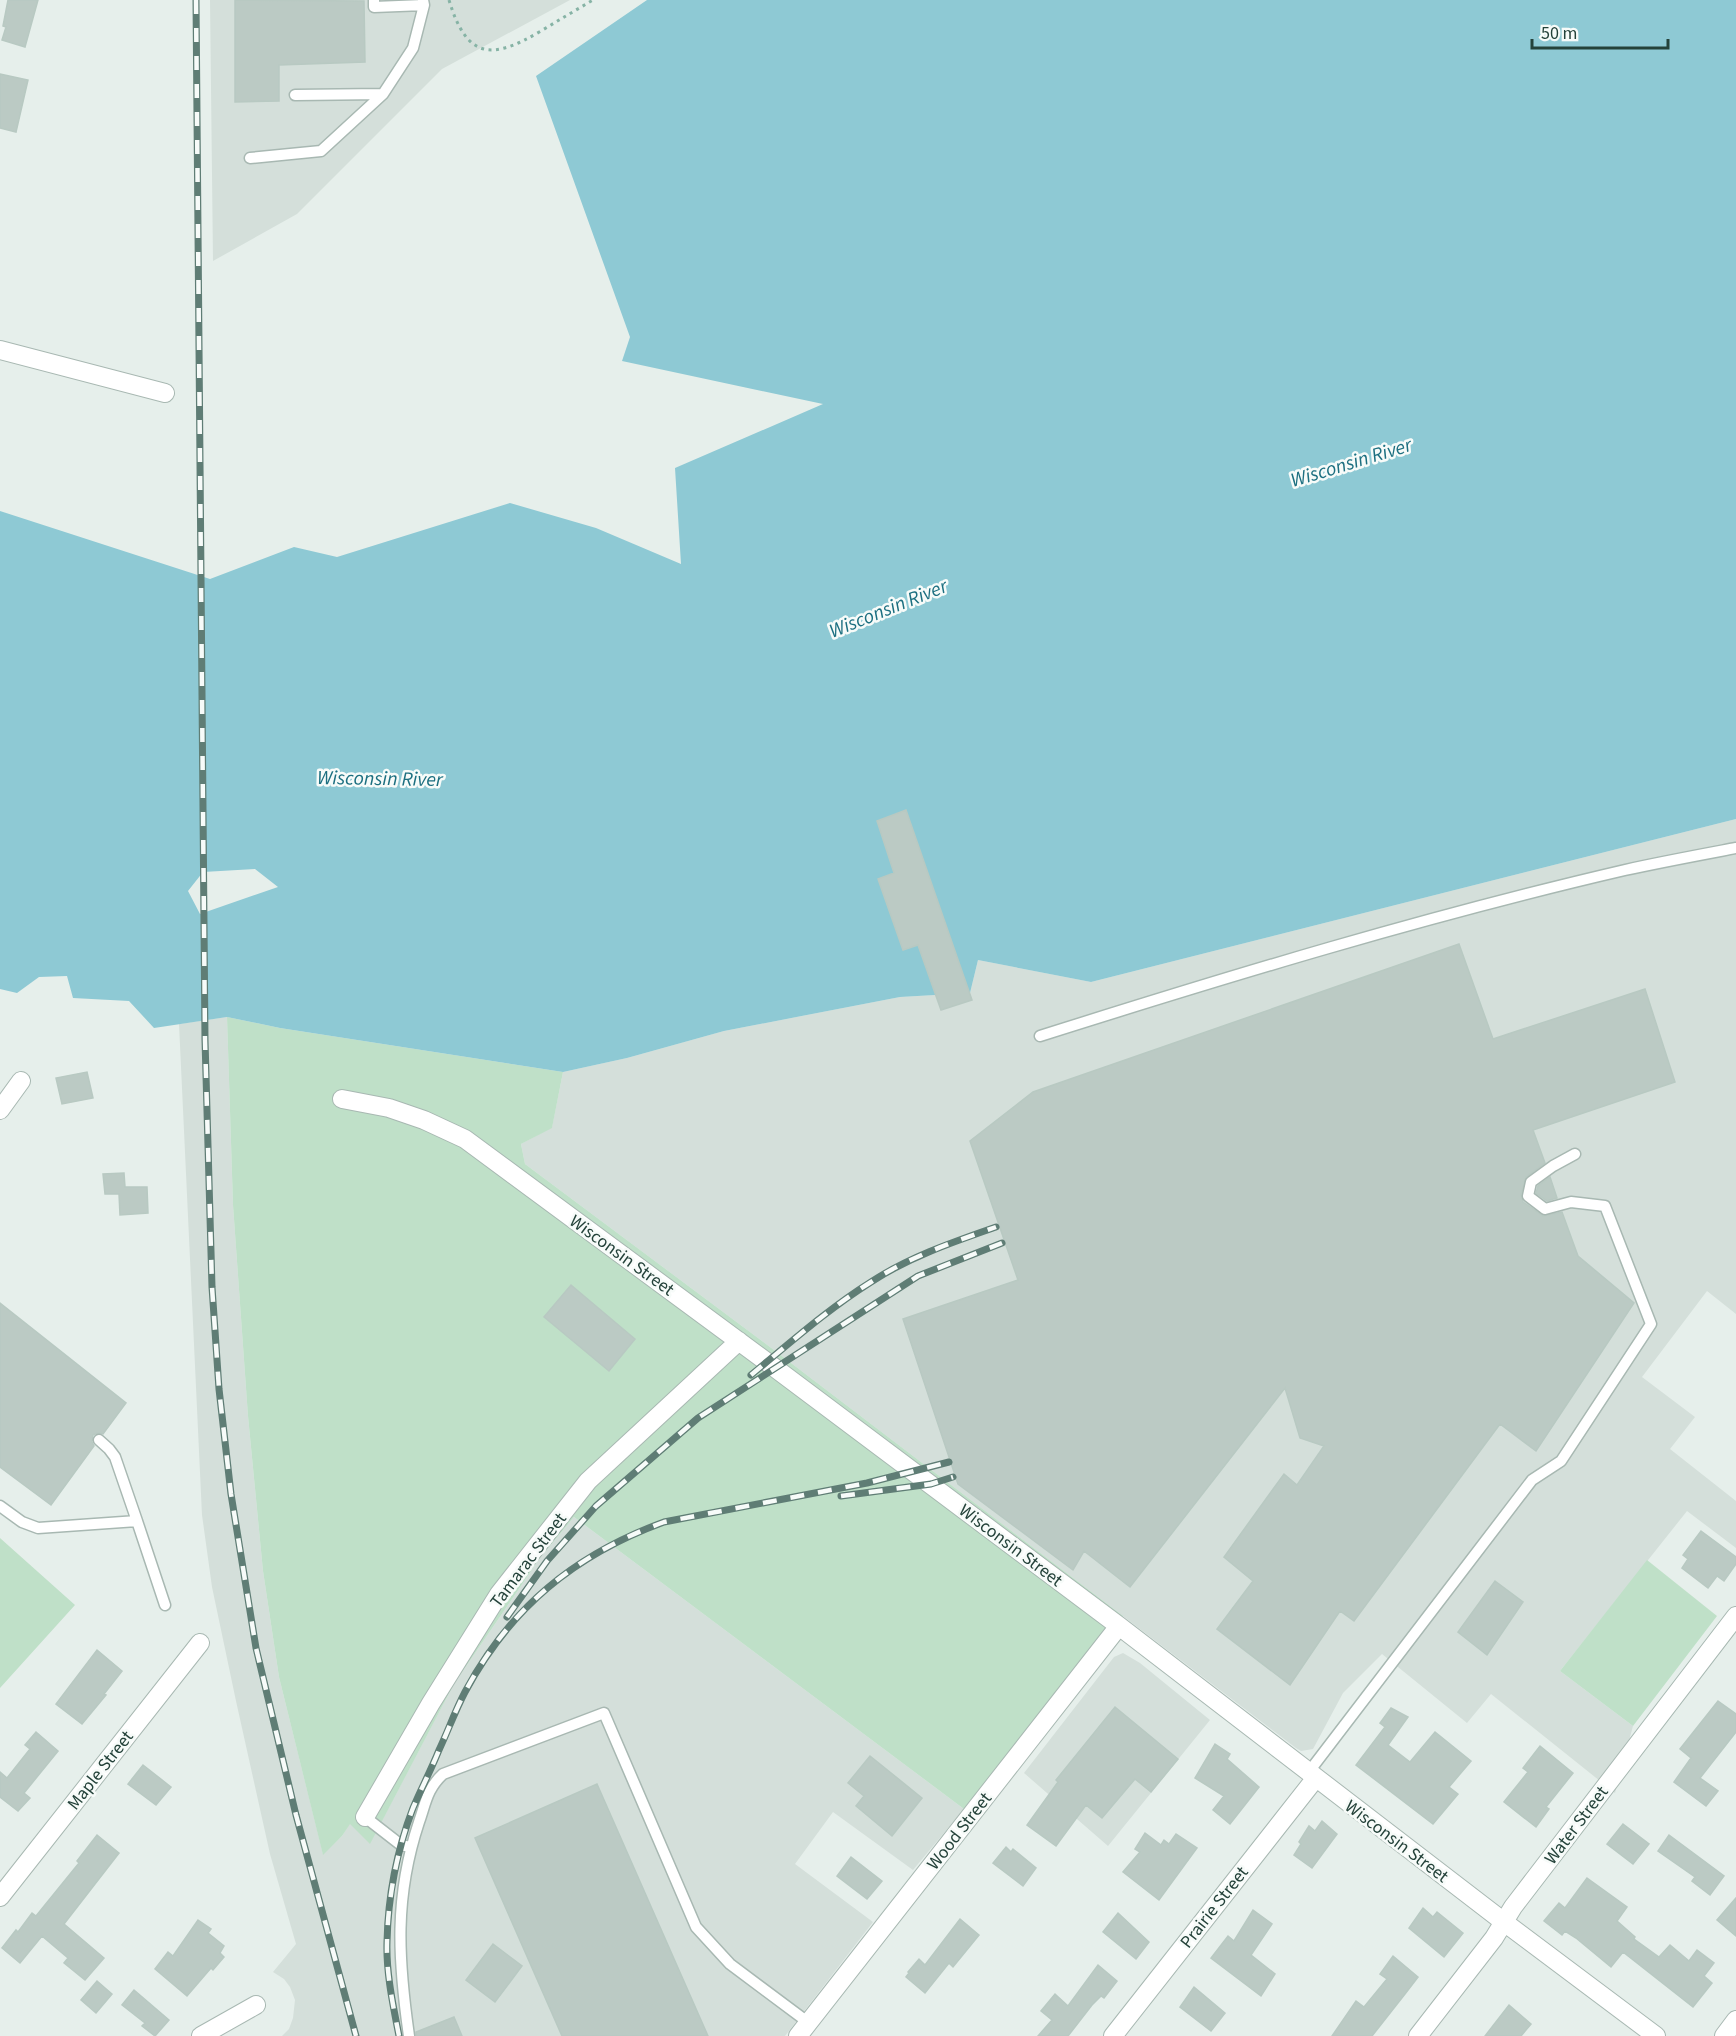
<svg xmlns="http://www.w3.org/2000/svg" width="1736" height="2036" viewBox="0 0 1736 2036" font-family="'Source Sans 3',sans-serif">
  <rect width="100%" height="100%" fill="#e6efeb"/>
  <path fill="#d4dfda" d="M210,0H570L442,69L297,214L213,261Z
    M1736,819V1314L1707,1291L1642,1377L1695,1417L1670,1449L1736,1501V1548L1687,1511L1560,1671L1633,1726L1615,1793L1491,1694L1467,1723L1382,1654L1343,1693L1313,1749L1301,1751L1296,1748L770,1347L525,1164L521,1144L552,1127L563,1072L627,1058L724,1031L900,997L970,993L978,960L1091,982Z
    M227,1017L233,1205L248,1416L263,1571L279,1677L323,1854L342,1836L350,1823L370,1843L454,1684L540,1558L574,1517L964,1809L913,1870L833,1812L795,1864L873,1922L785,2036H282L289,2029L293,2018L295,2000L290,1987L284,1979L273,1972L296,1944L270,1854L236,1701L212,1587L202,1515L179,1024Z
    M1123,1653L1140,1663L1210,1720L1108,1846L1024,1773L1114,1657Z"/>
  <path fill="#bfe0c8" d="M227,1017L280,1028L563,1072L552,1128L521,1144L525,1164L770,1347L1123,1616L964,1809L574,1517L540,1558L454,1684L370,1844L350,1824L342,1836L323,1855L279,1677L263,1571L248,1416L233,1205Z
    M0,1538L75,1605L0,1688Z
    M1647,1560L1717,1616L1633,1726L1560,1671Z"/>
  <path fill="#8ec9d4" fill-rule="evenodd" d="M647,0H1736V819L1091,982L978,960L970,993L900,997L724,1031L627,1058L563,1072L280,1028L227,1017L154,1028L129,1001L73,998L67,976L39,977L17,993L0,989V511L210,579L294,547L337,557L510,503L596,528L681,564L675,468L823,404L622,361L630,337L536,76ZM255,869L278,887L200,914L188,891L203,872Z"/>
  <path fill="#bbcac4" stroke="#b8c9c2" stroke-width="1.5" d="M8,0H38L25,47L2,40L6,27L3,26Z
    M235,0L364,1L365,62L279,65V101L235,102Z
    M0,74L28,80L16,132L0,128Z
    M906,810L972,1000L941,1010L918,945L903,950L878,879L894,873L877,821Z
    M1459,944L1493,1039L1645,989L1675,1082L1533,1130L1545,1163L1526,1177L1521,1195L1523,1202L1543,1216L1562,1212L1578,1256L1634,1303L1536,1451L1500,1424L1354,1621L1340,1611L1290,1685L1217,1629L1253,1581L1224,1557L1284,1474L1297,1485L1324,1446L1300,1438L1285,1388L1130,1587L1084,1551L1073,1570L958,1484L903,1319L1018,1280L970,1141L1033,1092Z
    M87,1072L93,1098L62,1104L56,1078Z
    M124,1173L125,1187H147L148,1213L120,1215L119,1194H105L103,1174Z
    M1550,1177L1557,1198L1547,1201L1536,1193L1538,1186Z
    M571,1285L635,1339L609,1371L544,1317Z
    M0,1303L126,1403L103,1434L97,1433L93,1435L92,1442L94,1446L51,1505L0,1467Z
    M1701,1531L1736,1557V1564L1724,1581L1717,1576L1708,1588L1682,1568L1688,1559L1683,1555Z
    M1495,1581L1523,1602L1487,1655L1458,1632Z
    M97,1650L122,1671L104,1694L106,1695L82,1724L56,1704Z
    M1718,1701L1736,1714V1732L1700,1778L1718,1791L1706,1806L1674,1782L1691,1758L1680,1749Z
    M1115,1707L1178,1759L1151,1792L1135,1779L1102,1818L1086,1805L1056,1846L1027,1825L1058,1782L1056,1780Z
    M1391,1708L1408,1717L1388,1745L1410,1762L1435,1732L1471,1761L1449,1787L1458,1794L1433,1824L1356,1765L1385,1727L1380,1723Z
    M36,1732L58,1751L24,1793L30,1798L18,1811L0,1797V1772L7,1778L30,1749L25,1745Z
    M1215,1744L1230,1754L1227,1759L1259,1787L1230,1824L1213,1810L1224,1796L1195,1778Z
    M1540,1746L1573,1773L1546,1807L1549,1809L1536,1827L1504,1802L1528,1772L1523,1768Z
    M870,1756L922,1798L892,1836L856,1806L864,1796L848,1783Z
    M143,1765L171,1787L156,1805L128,1784Z
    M597,1784L708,2036H562L475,1838Z
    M1322,1821L1337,1834L1312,1868L1294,1855L1301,1844L1299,1842L1309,1826L1315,1831Z
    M1623,1824L1649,1844L1633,1864L1607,1844Z
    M1145,1833L1161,1845L1164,1840L1169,1844L1176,1834L1197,1848L1159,1900L1123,1872L1140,1852L1135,1849Z
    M97,1835L119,1853L64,1924L104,1958L85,1980L64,1963L68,1958L42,1936L20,1963L2,1948L16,1930L18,1932L32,1913L36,1916L79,1863L77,1861Z
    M1669,1835L1724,1876L1710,1895L1692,1881L1695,1877L1658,1851Z
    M1006,1847L1011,1852L1013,1849L1036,1868L1023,1886L993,1863Z
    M851,1857L882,1881L867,1899L837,1876Z
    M1587,1878L1627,1907L1617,1921L1635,1937L1634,1939L1659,1957L1670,1945L1689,1961L1697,1950L1714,1963L1704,1976L1712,1983L1693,2007L1623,1952L1611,1967L1576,1938L1565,1931L1562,1935L1544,1921L1559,1903L1565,1908Z
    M1736,1898V1936L1717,1920Z
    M1423,1908L1433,1917L1437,1912L1463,1933L1444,1957L1409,1928Z
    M1253,1910L1272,1924L1251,1955L1275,1974L1261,1996L1211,1958L1228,1936L1234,1941Z
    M1118,1913L1149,1942L1136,1959L1103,1932Z
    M960,1919L979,1935L953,1967L949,1963L925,1993L906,1977L909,1973L908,1972L919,1959L925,1965Z
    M198,1920L211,1929L208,1933L224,1946L220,1953L224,1957L213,1970L211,1968L187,1996L155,1969L168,1952L173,1956Z
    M493,1944L522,1966L495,2002L466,1980Z
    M1393,1956L1418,1977L1405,1994L1372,2036H1332L1356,2001L1364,2007L1387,1979L1380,1974Z
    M1098,1965L1117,1981L1104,1998L1101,1996L1092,2005L1068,2036H1038L1052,2020L1041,2011L1055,1994L1068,2006Z
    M97,1981L112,1994L96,2013L81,2000Z
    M1194,1987L1225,2013L1211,2031L1180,2007Z
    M134,1990L169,2020L155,2036L142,2026L145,2023L122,2005Z
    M1509,2005L1531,2024L1521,2036H1485Z
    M454,2017L462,2036H416V2032Z"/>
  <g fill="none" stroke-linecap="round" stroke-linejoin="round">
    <g stroke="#a8b8b2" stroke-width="13">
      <path id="service" d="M374,0V7L424,5
        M295,95L383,94
        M250,158L321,151L383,94L413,48L424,5L423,0
        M1040,1036C1233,975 1427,916 1625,870C1661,862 1699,855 1736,848
        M99,1440L109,1449L115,1457L137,1521
        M0,1506L22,1522L38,1528L137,1521L165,1605
        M1308,1773L1532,1480L1561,1461L1651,1324L1605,1206L1571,1202L1545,1209L1528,1196L1531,1182L1553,1166L1575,1154
        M365,1817L401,1845L410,1847
        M409,2036C398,1959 394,1897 419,1822C426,1802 427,1789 443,1774L604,1713L696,1927L730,1964L809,2023"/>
    </g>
    <g stroke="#a8b8b2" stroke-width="20">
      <path id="minor" d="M0,350L165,393
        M342,1099L389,1108L424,1120L465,1139L775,1368L1119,1626L1504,1922
        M0,1110L21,1081
        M365,1817L431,1703L499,1594L588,1481L739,1341
        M0,1897L200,1643
        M201,2036L256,2005
        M798,2036L1119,1626
        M1113,2036L1315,1779
        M1724,2036L1736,2020"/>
    </g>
    <g stroke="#a8b8b2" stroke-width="20">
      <path id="tertiary" d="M1504,1922L1656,2036
        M1418,2036L1494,1938L1513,1907L1736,1616"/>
    </g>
    <path stroke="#86b3a5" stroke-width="3" stroke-dasharray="3 4.5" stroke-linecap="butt" d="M449,0C467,60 492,60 541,31C559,20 576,10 593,0"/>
    <use href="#service" stroke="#fff" stroke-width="10"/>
    <use href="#minor" stroke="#fff" stroke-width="18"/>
    <use href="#tertiary" stroke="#fff" stroke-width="18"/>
    <g stroke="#5f7d75" stroke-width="7">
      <path id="rail" d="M196,0L205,1040L212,1287L219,1389L231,1494L256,1648L296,1815L356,2036
        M751,1375C790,1343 828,1309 871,1282C909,1257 953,1242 996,1227
        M841,1496L931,1484L953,1477
        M507,1617L547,1561L596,1506L698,1418L918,1276L1002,1243
        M399,2036C393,2005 386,1973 387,1942C388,1897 397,1850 413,1808C421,1789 431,1770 439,1750C448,1731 455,1711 465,1692C510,1608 574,1555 664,1522L867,1483L949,1462"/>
    </g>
    <use href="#rail" stroke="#f7fbf9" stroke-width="4.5" stroke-dasharray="14" stroke-linecap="butt"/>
  </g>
  <g text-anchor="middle" stroke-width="5" stroke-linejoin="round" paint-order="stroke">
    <g font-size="18" fill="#24423a" stroke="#f7fbf9">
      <text transform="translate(622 1255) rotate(36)" y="6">Wisconsin Street</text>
      <text transform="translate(1011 1545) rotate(37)" y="6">Wisconsin Street</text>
      <text transform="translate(528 1560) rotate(-53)" y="6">Tamarac Street</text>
      <text transform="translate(100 1770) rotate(-52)" y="6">Maple Street</text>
      <text transform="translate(1576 1825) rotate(-53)" y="6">Water Street</text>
      <text transform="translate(959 1831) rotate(-52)" y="6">Wood Street</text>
      <text transform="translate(1397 1841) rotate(37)" y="6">Wisconsin Street</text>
      <text transform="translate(1214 1907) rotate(-52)" y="6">Prairie Street</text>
    </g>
    <g font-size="20" font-style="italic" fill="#1c6f80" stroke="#f7fbf9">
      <text transform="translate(1351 462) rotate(-17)" y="7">Wisconsin River</text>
      <text transform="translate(888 608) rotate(-22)" y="7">Wisconsin River</text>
      <text transform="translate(380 778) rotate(1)" y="7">Wisconsin River</text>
    </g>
  </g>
  <path d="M1532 39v9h136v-9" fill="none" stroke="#24423a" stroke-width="3"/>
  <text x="1541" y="39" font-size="18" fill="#24423a" stroke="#f7fbf9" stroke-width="4.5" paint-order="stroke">50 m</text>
</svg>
